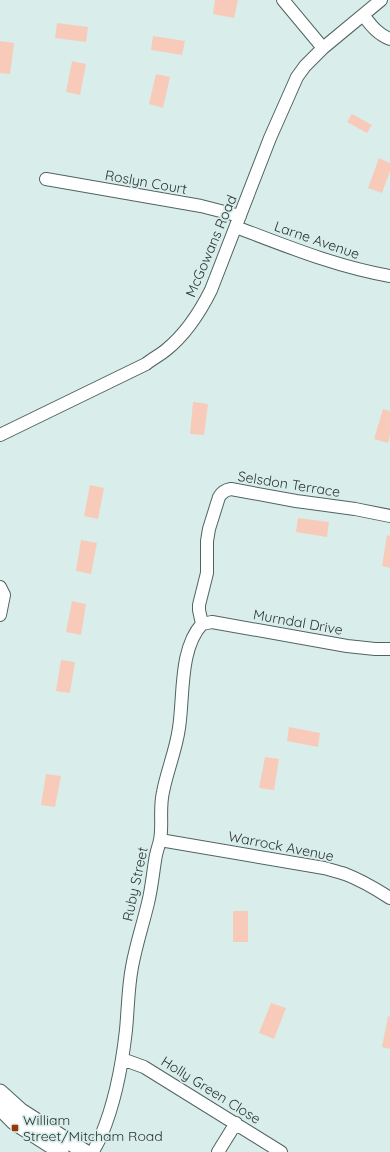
<svg xmlns="http://www.w3.org/2000/svg" width="390" height="1152" viewBox="0 0 390 1152" font-family="Quicksand,sans-serif">
  <rect width="100%" height="100%" fill="#d9eeeb"/>
  <path fill="#f8caba" d="M215,0H238L234,18L213,14Z
    M57,23L88,27L86,42L55,38Z
    M153,36L185,41L182,55L151,50Z
    M0,41L14,43L10,74L0,73Z
    M72,61L86,64L80,95L66,92Z
    M156,74L170,77L163,108L149,104Z
    M352,114L372,125L367,133L347,122Z
    M379,158L390,163V171L382,193L368,188Z
    M193,402L208,404L204,435L190,434Z
    M383,409L390,411V435L388,443L374,439Z
    M90,485L104,488L98,519L84,516Z
    M298,518L329,522L327,537L296,532Z
    M387,535L390,536V568L382,566Z
    M81,540L97,543L91,574L76,571Z
    M72,601L86,604L81,635L66,632Z
    M61,660L75,662L70,693L56,691Z
    M289,727L320,733L318,747L287,741Z
    M265,757L279,759L274,790L259,788Z
    M46,774L61,776L55,807L41,805Z
    M233,911H248V942H233Z
    M271,1003L286,1008L274,1039L259,1033Z
    M388,1016L390,1017V1049L382,1047Z"/>
  <g fill="none" stroke-linecap="round" stroke-linejoin="round">
    <g stroke="#506360" stroke-width="14">
      <path id="minor" d="M283,0L323,48
        M363,15C371,25 377,34 390,39
        M46,179L201,206L240,216
        M236,227C286,246 337,267 390,276
        M0,435L146,364C152,359 160,355 166,350C186,334 200,312 211,290L270,138L297,77L305,66L323,48L381,0
        M0,587L4,595L0,615
        M202,624L199,610V605L207,573V541L209,529L219,497C222,492 225,490 231,489L296,501L355,509L390,516
        M202,624L212,622L347,646L375,649H390
        M160,840L324,868C331,870 339,872 345,874C361,880 376,889 390,898
        M122,1059L144,1067L281,1152
        M93,1152C95,1147 99,1141 101,1136C115,1103 122,1066 126,1030C128,1009 128,988 132,967C136,945 143,924 148,903C152,887 153,871 156,855C157,850 159,845 160,840C163,825 159,809 163,792C167,771 176,750 179,728C184,696 179,649 202,624
        M218,1152L236,1123"/>
    </g>
    <g stroke="#506360" stroke-width="17">
      <path id="major" d="M0,1092L21,1111L85,1152
        M0,1108L14,1122L61,1152"/>
    </g>
    <use href="#minor" stroke="#fff" stroke-width="12"/>
    <use href="#major" stroke="#fff" stroke-width="15"/>
  </g>
  <rect fill="#9b3609" stroke="#d9eeeb" stroke-width="1.5" x="11" y="1124" width="8" height="8" rx="2"/>
  <g text-anchor="middle" stroke-width="3.5" stroke-linejoin="round" paint-order="stroke">
    <g font-size="14" fill="#2a3331" stroke="#d9eeeb">
      <text transform="translate(146 182) rotate(10)" y="5">Roslyn Court</text>
      <text transform="translate(317 240) rotate(19)" y="5">Larne Avenue</text>
      <text transform="translate(211 246) rotate(-67)" y="5">McGowans Road</text>
      <text transform="translate(289 484) rotate(9)" y="5">Selsdon Terrace</text>
      <text transform="translate(298 622) rotate(10)" y="5">Murndal Drive</text>
      <text transform="translate(281 846) rotate(11)" y="5">Warrock Avenue</text>
      <text transform="translate(135 884) rotate(-78)" y="5">Ruby Street</text>
      <text transform="translate(211 1090) rotate(32)" y="5">Holly Green Close</text>
    </g>
    <g font-size="14" fill="#2a3331" stroke="#d9eeeb" text-anchor="start">
      <text x="23" y="1125">William<tspan x="23" dy="16">Street/Mitcham Road</tspan></text>
    </g>
  </g>
</svg>
